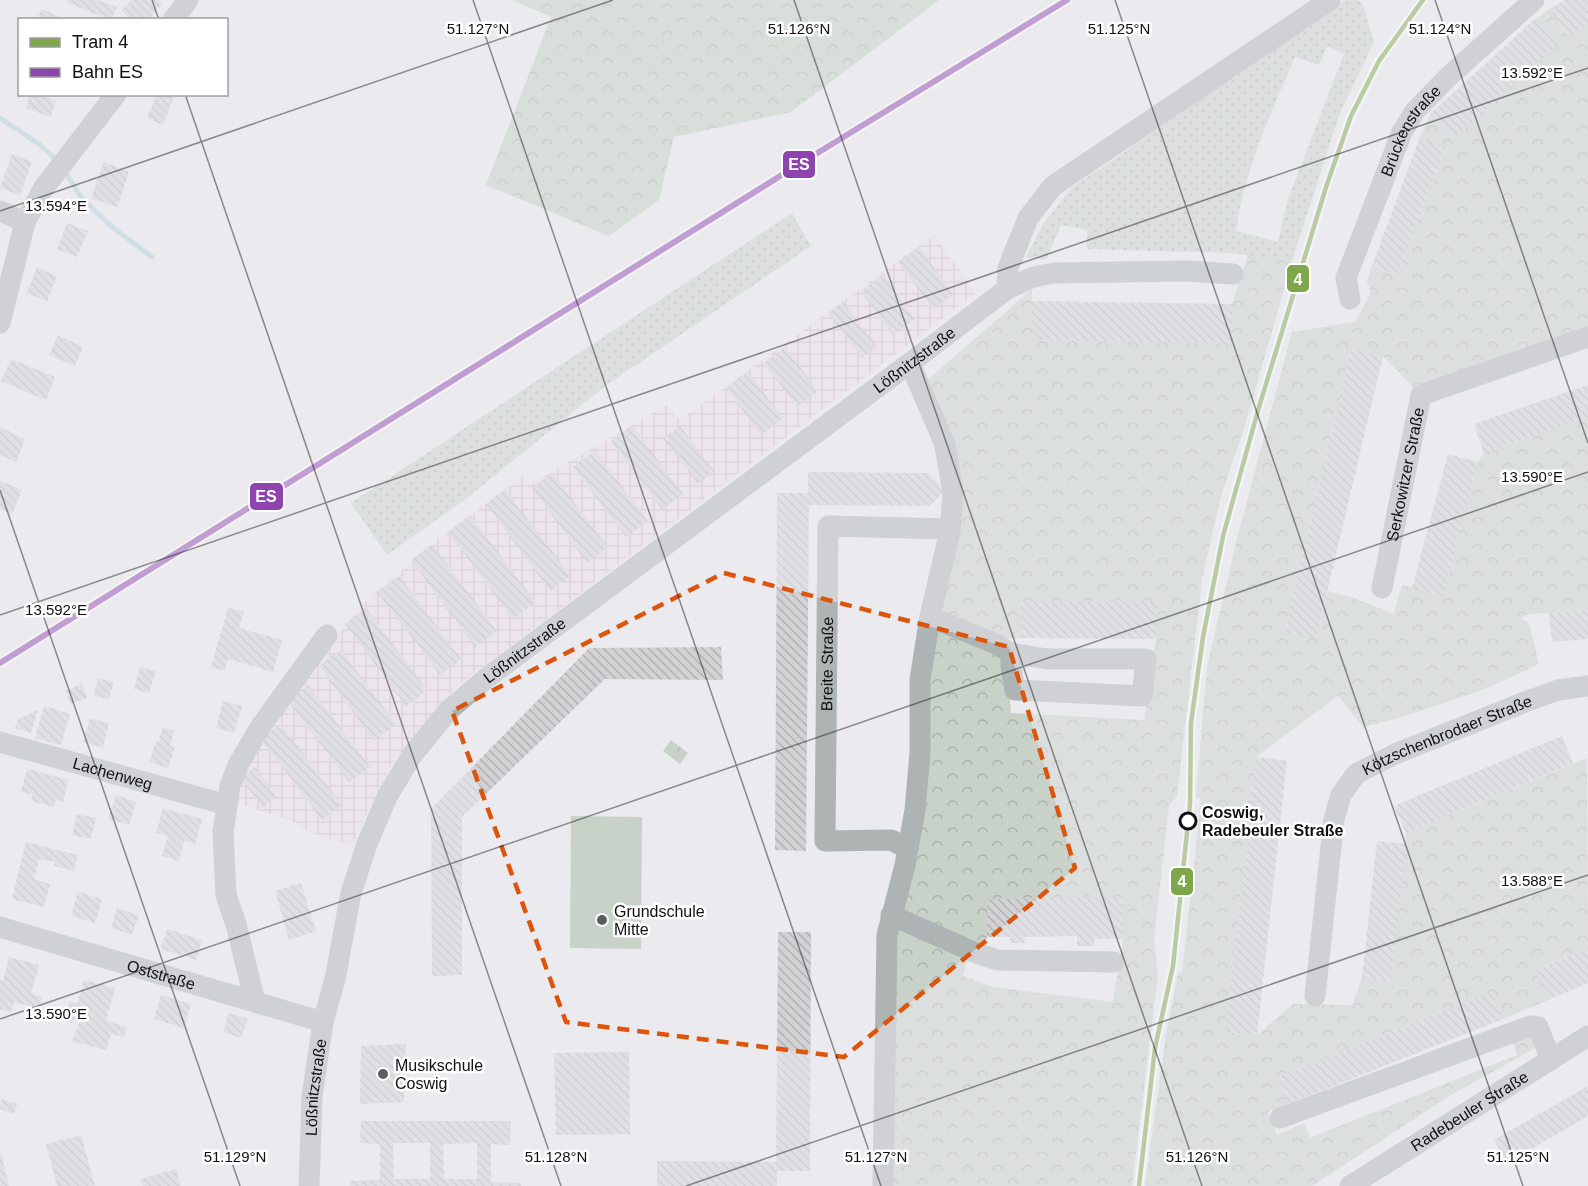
<svg xmlns="http://www.w3.org/2000/svg" width="1588" height="1186" viewBox="0 0 1588 1186" font-family="Helvetica,sans-serif">
  <defs>
    <pattern id="industrial-grid" width="8" height="8" patternUnits="userSpaceOnUse" patternTransform="scale(1.5)"><rect width="8" height="8" fill="#eee0e7"/><path d="M0 4h8M4 0v8" fill="none" stroke="#cbbfc5"/></pattern>
    <pattern id="grass-dots" width="8" height="8" patternUnits="userSpaceOnUse" patternTransform="scale(1.5)"><rect width="8" height="8" fill="#c8d2c9"/><path d="M2 2h.1M6 6h.1" fill="none" stroke="#abb3ac" stroke-width="1.8" stroke-linecap="round"/></pattern>
    <pattern id="forest-crowns" width="20" height="18" patternUnits="userSpaceOnUse" patternTransform="scale(1.5)"><rect width="20" height="18" fill="#c1d0c0"/><path d="M2 6a3 3 0 1 1 6 0M12 15a3 3 0 1 1 6 0" fill="none" stroke="#a5b2a4"/></pattern>
    <pattern id="park-crowns" width="20" height="18" patternUnits="userSpaceOnUse" patternTransform="scale(1.5)"><rect width="20" height="18" fill="#c8d2c9"/><path d="M2 6a3 3 0 1 1 6 0M12 15a3 3 0 1 1 6 0" fill="none" stroke="#abb3ac"/></pattern>
    <pattern id="building-back-hatch" width="6" height="6" patternUnits="userSpaceOnUse" patternTransform="scale(1.5)"><rect width="6" height="6" fill="#d2d2d4"/><path d="M-1 5l2 2M0 0l6 6M5-1l2 2" fill="none" stroke="#b3b3b5"/></pattern>
  </defs>
  <rect width="100%" height="100%" fill="#ebeaee"/>
  <path fill="url(#industrial-grid)" d="M934,235L976,293L454,689L393,762L351,846L301,829L297,823L235,802L239,778L303,678L363,604L440,538L523,476L531,484L667,405L680,420Z"/>
  <path fill="url(#grass-dots)" fill-rule="evenodd" d="M1345,0H1358L1363,4L1374,42L1340,113L1292,261L1230,253L1087,249V230L1061,225L1046,260L1026,257L1044,223L1072,187L1106,165L1275,46L1298,33ZM1327,46L1344,54L1288,199L1278,242L1236,231C1244,171 1271,113 1295,57L1319,65Z
    M792,213L811,246L605,386L467,498L387,555L351,503Z"/>
  <path fill="url(#forest-crowns)" d="M512,0H939L791,112L674,137L659,200L609,236L486,185L551,17Z"/>
  <path fill="url(#park-crowns)" fill-rule="evenodd" d="M1550,9L1566,37L1588,24V337L1421,395L1383,356L1351,349L1284,631L1316,639L1328,591L1354,598L1394,614L1402,585L1443,595L1478,462L1484,453L1588,417V610L1529,614L1520,618L1529,623L1539,664L1485,689L1399,718L1363,727L1338,696L1256,757L1225,1032L1257,1035L1293,1004L1352,1005L1362,978L1391,981L1406,833L1587,758L1588,948L1536,969L1548,1000L1503,1019L1492,992L1278,1077L1288,1104L1268,1112L1277,1135L1304,1123L1310,1138L1517,1055L1512,1040L1535,1033L1539,1046L1451,1095L1312,1186H1145L1166,1034L1178,973L1182,972L1194,866L1198,867L1199,857L1195,856L1201,798L1196,797L1207,667L1236,543L1292,332L1355,322L1371,293L1367,281L1372,266L1397,275L1445,147L1420,137L1431,113L1454,137L1557,44L1535,19Z
    M1248,255L1292,261L1246,422L1221,496L1202,579L1177,796L1169,806L1154,939L1158,975L1132,1186H890L898,917L922,681L954,491L922,385L1032,289V340L1232,343V304ZM1022,601L1156,602V639L1144,720L1011,713C1009,682 1009,666 992,639L1021,638ZM1123,898V939L1113,1002L993,987L963,976L971,946L981,950L987,937V899Z
    M671,740L688,753L680,764L663,751Z"/>
  <path fill="#c8d2c9" d="M571,816L642,817L641,949L570,948Z"/>
  <g fill="none" stroke-linecap="round" stroke-linejoin="round">
    <path stroke="#afd2da" stroke-width="5" d="M0,118L39,144L59,162
      M64,170L81,197L112,227L152,257"/>
  </g>
  <path fill="url(#building-back-hatch)" fill-rule="evenodd" d="M67,0H98L117,7L111,20L66,2Z
    M131,0H158L162,3L149,20H131L121,11Z
    M1565,0H1588V24L1566,37L1550,9Z
    M41,9L65,19V20H37Z
    M1535,19L1558,44L1454,138L1431,113Z
    M30,94H36L56,101L50,117L26,108Z
    M157,94H175L163,125L147,118Z
    M1420,137L1445,147L1397,275L1372,266Z
    M12,154L32,162L20,195L0,188Z
    M104,162L129,172L117,207L91,198Z
    M67,223L88,231L77,257L57,249Z
    M919,247L954,294L933,309L898,262Z
    M37,267L57,276L47,302L27,293Z
    M883,275L915,319L893,335L861,292Z
    M1032,301L1232,304V343L1032,340Z
    M843,302L877,347L862,358L828,313Z
    M58,335L83,347L75,366L49,355Z
    M785,347L818,391L797,407L764,363Z
    M1351,349L1383,356L1316,639L1284,632Z
    M11,359L55,377L46,400L1,381Z
    M748,372L783,418L761,435L726,388Z
    M1588,385V417L1484,453L1474,424Z
    M632,425L683,494L662,510L611,441Z
    M680,426L714,471L698,484L663,439Z
    M0,427L25,439L16,462L0,455Z
    M595,451L648,521L626,537L573,467Z
    M1448,454L1478,462L1443,596L1412,588Z
    M808,472L928,473L945,490L930,506L809,505L806,851L775,850L777,493H808Z
    M552,473L608,547L587,563L532,488Z
    M0,481L22,490L12,514L0,509Z
    M505,489L571,576L550,591L486,504Z
    M470,515L536,602L513,619L448,532Z
    M432,544L497,631L475,647L411,560Z
    M399,576L461,659L440,675L377,592Z
    M1021,601L1157,602L1156,639L1021,638Z
    M228,608L244,612L239,628L282,640L273,672L228,659L225,671L211,667Z
    M366,608L427,690L406,706L345,624Z
    M1588,610V639L1552,642L1549,613Z
    M721,647L723,680L605,679L462,817V975L432,976L431,809L589,648Z
    M341,650L396,724L374,741L319,666Z
    M140,667L156,671L149,693L134,689Z
    M98,678L114,682L109,700L94,695Z
    M82,684L87,698L71,704L65,691Z
    M308,685L370,767L349,782L288,701Z
    M223,701L242,706L234,733L216,728Z
    M44,706L70,714L61,745L35,738Z
    M38,710L31,733L15,728L18,719Z
    M90,718L109,723L103,748L83,742Z
    M281,724L342,805L322,820L261,739Z
    M163,727L174,731L170,746L175,747L168,768L149,762L156,741L158,742Z
    M1562,736L1573,763L1406,833L1394,806Z
    M1256,757L1287,761L1257,1035L1225,1032Z
    M255,767L277,797L262,808L241,778Z
    M27,769L69,780L63,802L56,800L54,807L31,801L33,795L21,792Z
    M116,795L136,802L129,825L108,819Z
    M163,808L202,819L195,844L184,841L179,861L162,856L168,836L156,833Z
    M77,814L96,818L91,839L72,835Z
    M1377,841L1406,844L1391,981L1362,978Z
    M26,842L78,855L74,871L54,866L55,862L39,859L34,879L50,884L44,907L12,899Z
    M1195,856H1199L1198,867L1194,866Z
    M301,883L316,931L289,940L275,891Z
    M78,892L102,899L95,923L71,916Z
    M1123,897V939H1094V946H1077V936L1025,937V943H1011L1010,937H987V899Z
    M117,908L139,915L132,935L111,928Z
    M167,929L202,940L196,960L161,949Z
    M778,932H811L810,1171H777V1186H657V1161L776,1162Z
    M1588,948V983L1548,1000L1535,970Z
    M9,957L39,965L31,994L42,997L39,1009L14,1002L11,1012L0,1009V980L3,981Z
    M84,980L115,988L106,1021L127,1027L124,1037L111,1034L106,1050L72,1041L80,1021L73,1019L72,1023L64,1021L70,1001L77,1004Z
    M1492,992L1503,1019L1288,1104L1278,1077Z
    M161,995L191,1004L184,1028L154,1019Z
    M229,1013L248,1019L241,1038L223,1032Z
    M406,1044L404,1102L360,1104L361,1046Z
    M629,1052L630,1134L556,1135L554,1053Z
    M1588,1086V1116L1507,1163L1494,1140Z
    M1,1099L17,1104L14,1114L0,1109Z
    M361,1121H511L510,1145L491,1144V1182L521,1183V1186H350V1181L380,1180V1144L360,1143ZM393,1143H430V1179H394ZM477,1143V1179H444L443,1144Z
    M81,1135L95,1186H57L46,1144Z
    M0,1154H1L9,1186H0Z
    M176,1169L181,1186H143L141,1179Z"/>
  <g fill="none" stroke-linecap="round" stroke-linejoin="round">
    <g stroke="#adb4b3" stroke-width="21">
      <path d="M173,20L188,0"/>
      <path d="M0,211L25,222"/>
      <path d="M1007,289L1008,268L1028,218L1053,186L1330,0"/>
      <path id="s1" d="M1350,299L1346,278L1402,132L1415,111L1449,76L1534,0"/>
      <path d="M0,323L25,222L43,189L116,94"/>
      <path id="s2" d="M1382,588L1421,395L1588,337"/>
      <path d="M930,617L994,643L1011,653L1047,659H1146L1142,696L1015,690L1011,666V653"/>
      <path id="s3" d="M0,742L227,805"/>
      <path id="s4" d="M907,848L891,840L825,841L828,526L950,529"/>
      <path d="M891,915L976,953L997,960L1114,962"/>
      <path id="s5" d="M0,927L323,1022"/>
      <path id="s6" d="M1315,996L1334,819L1341,795L1356,774L1395,754L1525,702L1558,690L1588,686"/>
      <path d="M255,1002L236,924L226,895L223,832L230,786L239,763L261,726L327,635"/>
      <path d="M1280,1118L1530,1026L1538,1027L1551,1060"/>
      <path id="s7" d="M309,1186L312,1097L323,1022L335,979L351,893L367,844L387,797L412,755L449,710L488,677L910,363L1007,289L1033,277L1054,273L1186,271L1233,274"/>
      <path d="M883,1186L887,935L905,865L915,810L920,753V680L930,617L950,531L953,493L945,445L910,363"/>
      <path id="s8" d="M1350,1186L1588,1036"/>
    </g>
    <g stroke="#fff" stroke-width="10">
      <path id="rail-1" d="M0,663L793,168L1067,0"/>
    </g>
    <use href="#rail-1" stroke="#8e44ad" stroke-width="6"/>
    <g stroke="#fff" stroke-width="9">
      <path id="tram-1" d="M1139,1186L1155,1048L1173,966L1190,804L1191,723L1203,637L1223,536L1259,407L1327,184L1351,116L1379,61L1423,0"/>
    </g>
    <use href="#tram-1" stroke="#7ea74b" stroke-width="4.5"/>
  </g>
  <path d="M0 0H1588V1186H0ZM724,573L1009,647L1075,868L844,1057L566,1022L452,711Z" fill="#ebeaee" fill-opacity=".55" fill-rule="evenodd"/>
  <path fill="none" stroke="#dd550c" stroke-width="4.5" stroke-dasharray="12 8" stroke-linejoin="round" d="M724,573L1009,647L1075,868L844,1057L566,1022L452,711Z"/>
  <path fill="none" stroke="#101012" stroke-width="1.5" stroke-opacity="0.45" d="M152,0L159,20M473,0L881,1186M794,0L1202,1186M1115,0L1523,1186M1435,0L1588,443M185,94L561,1186M0,211L613,0M0,490L240,1186M0,615L1588,68M0,1019L1588,472M686,1186L1588,875"/>
  <circle fill="#fff" stroke="#101012" stroke-width="3" cx="1188" cy="821" r="8"/>
  <g fill="#5d5c5f" stroke="#fff" stroke-width="2">
    <circle cx="602" cy="920" r="6"/>
    <circle cx="383" cy="1074" r="6"/>
  </g>
  <g text-anchor="middle" stroke-width="5" stroke-linejoin="round" paint-order="stroke">
    <g font-size="16" fill="#101012" stroke="#fff">
      <text dy="6" stroke="none"><textPath href="#s1" startOffset="183">Brückenstraße</textPath></text>
      <text dy="6" stroke="none"><textPath href="#s7" startOffset="1089">Lößnitzstraße</textPath></text>
      <text dy="6" stroke="none"><textPath href="#s2" startOffset="116">Serkowitzer Straße</textPath></text>
      <text dy="6" stroke="none"><textPath href="#s7" startOffset="603">Lößnitzstraße</textPath></text>
      <text dy="6" stroke="none"><textPath href="#s4" startOffset="261">Breite Straße</textPath></text>
      <text dy="6" stroke="none"><textPath href="#s6" startOffset="328">Kötzschenbrodaer Straße</textPath></text>
      <text dy="6" stroke="none"><textPath href="#s3" startOffset="117">Lachenweg</textPath></text>
      <text dy="6" stroke="none"><textPath href="#s5" startOffset="168">Oststraße</textPath></text>
      <text dy="6" stroke="none"><textPath href="#s7" startOffset="99">Lößnitzstraße</textPath></text>
      <text dy="6" stroke="none"><textPath href="#s8" startOffset="141">Radebeuler Straße</textPath></text>
    </g>
    <g font-size="16" font-weight="bold" fill="#101012" stroke="#fff" text-anchor="start">
      <text x="1202" y="818">Coswig,<tspan x="1202" dy="18">Radebeuler Straße</tspan></text>
    </g>
    <g font-size="16" fill="#101012" stroke="#fff" text-anchor="start">
      <text x="614" y="917">Grundschule<tspan x="614" dy="18">Mitte</tspan></text>
      <text x="395" y="1071">Musikschule<tspan x="395" dy="18">Coswig</tspan></text>
    </g>
  </g>
  <g font-size="15" text-anchor="middle" fill="#101012" stroke="#fff" stroke-width="5" stroke-linejoin="round" paint-order="stroke">
    <text x="1440" y="34">51.124°N</text>
    <text x="478" y="34">51.127°N</text>
    <text x="799" y="34">51.126°N</text>
    <text x="1119" y="34">51.125°N</text>
    <text x="1532" y="78">13.592°E</text>
    <text x="56" y="211">13.594°E</text>
    <text x="1532" y="482">13.590°E</text>
    <text x="56" y="615">13.592°E</text>
    <text x="1532" y="886">13.588°E</text>
    <text x="56" y="1019">13.590°E</text>
    <text x="235" y="1162">51.129°N</text>
    <text x="556" y="1162">51.128°N</text>
    <text x="876" y="1162">51.127°N</text>
    <text x="1197" y="1162">51.126°N</text>
    <text x="1518" y="1162">51.125°N</text>
  </g>
  <g stroke="#fff" stroke-width="2">
    <rect x="782" y="150" width="34" height="29" rx="6" fill="#8e44ad"/>
    <rect x="1286" y="264" width="24" height="29" rx="6" fill="#7ea74b"/>
    <rect x="249" y="482" width="35" height="29" rx="6" fill="#8e44ad"/>
    <rect x="1170" y="867" width="24" height="29" rx="6" fill="#7ea74b"/>
  </g>
  <g font-size="16" text-anchor="middle" font-weight="bold" fill="#fff">
    <text x="799" y="170">ES</text>
    <text x="1298" y="285">4</text>
    <text x="266" y="502">ES</text>
    <text x="1182" y="887">4</text>
  </g>
  <rect x="18" y="18" width="210" height="78" fill="#ffffff" stroke="#9f9fa0" stroke-width="1.5"/>
  <rect x="30" y="38" width="30" height="9" fill="#7ea74b" stroke="#9f9fa0" stroke-width="1.5"/>
  <text x="72" y="48" font-size="18" fill="#101012">Tram 4</text>
  <rect x="30" y="68" width="30" height="9" fill="#8e44ad" stroke="#9f9fa0" stroke-width="1.5"/>
  <text x="72" y="78" font-size="18" fill="#101012">Bahn ES</text>
</svg>
